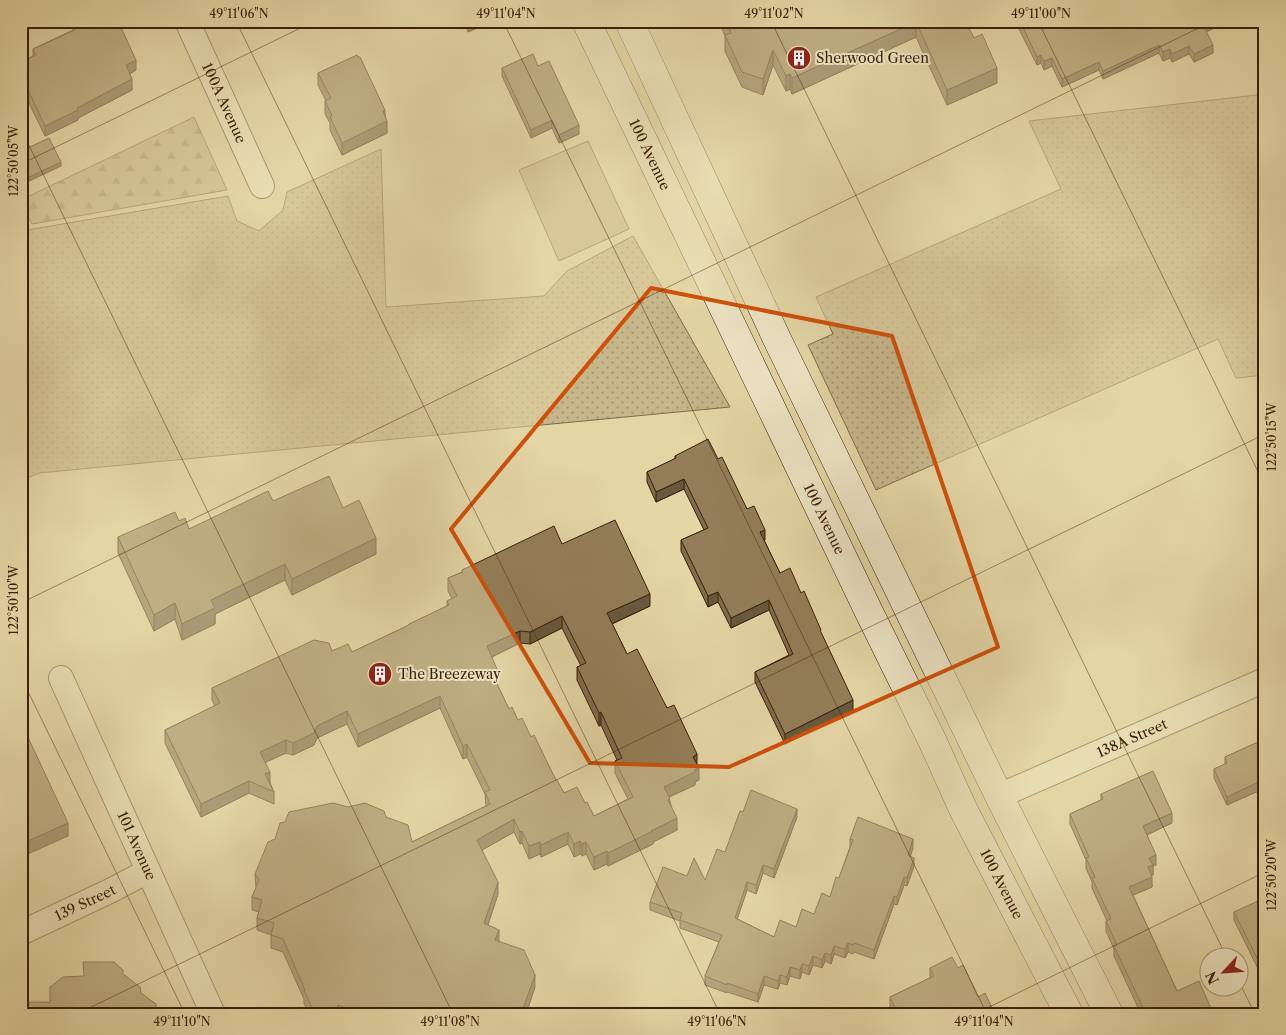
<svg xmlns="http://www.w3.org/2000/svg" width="1286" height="1035" viewBox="0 0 1286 1035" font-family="'Libre Caslon Text',serif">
  <defs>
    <pattern id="grass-dots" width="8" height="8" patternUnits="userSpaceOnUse" patternTransform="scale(1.25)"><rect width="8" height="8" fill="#c7b68a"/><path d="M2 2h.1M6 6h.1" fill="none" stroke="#a3936f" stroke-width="1.8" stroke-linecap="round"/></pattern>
    <pattern id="forest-firs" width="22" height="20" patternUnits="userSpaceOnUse" patternTransform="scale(1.25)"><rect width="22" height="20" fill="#c7b68a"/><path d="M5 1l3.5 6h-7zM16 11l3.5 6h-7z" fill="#a3936f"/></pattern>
  </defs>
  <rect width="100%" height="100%" fill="#e4d5a5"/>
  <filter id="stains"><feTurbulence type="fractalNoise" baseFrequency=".004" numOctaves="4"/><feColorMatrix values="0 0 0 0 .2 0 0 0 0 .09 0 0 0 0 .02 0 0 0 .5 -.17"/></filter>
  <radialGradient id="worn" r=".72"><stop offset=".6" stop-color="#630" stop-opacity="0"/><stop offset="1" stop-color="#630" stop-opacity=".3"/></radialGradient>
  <path fill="url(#grass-dots)" stroke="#826a48" d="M1265,94V375L1236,378L1218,339L876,490L808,345L833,334L816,297L1061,189L1029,121Z
    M381,149L386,307L544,296L567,271L633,236L730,407L39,473L21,481V231L228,196L237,221L259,231L283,210L287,192Z"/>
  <path fill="url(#forest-firs)" stroke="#826a48" d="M194,117L227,190L32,224L21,203V200Z"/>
  <path fill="#c7b68a" stroke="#826a48" d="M588,141L629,229L559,261L519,170Z"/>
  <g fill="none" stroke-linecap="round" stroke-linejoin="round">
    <g stroke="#664c2e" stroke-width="26">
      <g id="minor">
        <path id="s1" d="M187,21L262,186"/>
        <path id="s2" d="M61,678L213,1014"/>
        <path id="s3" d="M999,796L1265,680"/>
        <path id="s4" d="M21,933L112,890L148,871"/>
      </g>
    </g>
    <g stroke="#3c1f07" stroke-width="29">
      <g id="secondary">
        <path id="s5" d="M586,21L868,610L932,740L963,809L1069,1014"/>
        <path d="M629,21L777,339L999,796L1109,1014"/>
      </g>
    </g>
    <use href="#minor" stroke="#ede4c4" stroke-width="24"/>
    <use href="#secondary" stroke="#ede4c4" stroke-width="28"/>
  </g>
  <path fill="#7e6c4d" stroke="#3c1f07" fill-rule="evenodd" d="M457,21H493L468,32L466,26L461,29Z
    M719,21H965L997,83L947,105L916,37L792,94L790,89L786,91L773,65L763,95L742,87L725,51V36Z
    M1015,21H1225V23L1206,32L1213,53L1194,62L1189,54L1172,62L1170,58L1163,61L1159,53L1103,79L1099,70L1062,87L1052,66L1044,70L1041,63L1037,65Z
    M73,26L136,70L130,74L132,90L78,118V120L45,136L28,101L21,104V62L33,56V49L73,30Z
    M538,66L579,134L559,143L552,128L531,138L502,76V68Z
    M318,73L385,115L387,133L342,155L330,130V123L325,114V101H326L318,85Z
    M675,456L718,459L765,540H764L780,573L801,593L821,634L853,710L785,744L755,682V672L789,655L769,610L731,628L718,602L708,607L681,551V540L704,530L684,489L656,502L647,482V472L675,459Z
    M273,501L343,508L376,554L292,595L285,580L215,614V624L182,640L175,619L154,631L118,553V537L189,529Z
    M562,544L650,606L612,624L627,654L667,708L697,765L699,780L695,782V785L669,797L677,830L653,842V844L608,866L607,864L594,870L586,854L582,856L580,854L574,857L568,844L541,857L540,854L529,859L522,843L520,844L514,832L482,850L498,894L488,925L499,942L535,987L526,1014H309L304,1003V999L283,952L271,948V935L257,930V918L259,912L252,910V897L256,888L255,874L386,817L412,842L486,806L485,794L467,757L463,759L440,708L358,747L347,724L317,738L314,745L293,755L286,753L265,762L270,783L274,792V804L249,793L201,817L165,743V730L215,706L212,700V688L332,651L352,652L407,626L447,606V601L452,599L448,591V578L462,572V570ZM562,628L581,666L577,667V680L599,726L601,725L617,760L615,761V773L628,799L594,816L585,803L564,793L531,737L509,709L496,682L497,681L492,657L520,643L530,644Z
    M1265,739V788L1227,805L1214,778V769L1225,765V757Z
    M1101,794L1172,823L1147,835L1156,865L1153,866V875L1151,876L1152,887L1133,895L1177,991L1213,1014H1141L1114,956V949L1106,931V921H1107L1092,888V882L1086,868V860L1070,824V814L1101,800Z
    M743,812L797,817L774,878L763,873L756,894L747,890L737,919L774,937L796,927L814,914L830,897L839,878L850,847V839L913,848L910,856L914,866L907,886L904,885L897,905L894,904L874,959L854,952L853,954L848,952L845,958L834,954L831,964L825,961L822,968L813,965L809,975L802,972L800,979L790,976L787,985L780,983L778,989L764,985L758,1002L727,992V993L705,985V976L719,942L680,928V921L650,910V902L687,876L705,880L725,852Z
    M1234,912L1265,915V983L1234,920Z
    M930,968H958L978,997L995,1014H892L890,1010V997L930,978Z"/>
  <path fill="#67583e" stroke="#3c1f07" d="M461,21H466V26L461,29Z
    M468,21H493L468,32Z
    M1210,21H1225V23L1203,33V25Z
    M916,22V37L792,94V78Z
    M1159,45V53L1103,79V71Z
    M1213,45V53L1194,62V54Z
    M1189,46V54L1172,62V54Z
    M1170,49V58L1163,61V52Z
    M773,50V65L763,95V79Z
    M1041,55V63L1037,65V57Z
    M1052,58V66L1044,70V61Z
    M136,60V70L126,76V65Z
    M1099,62V70L1062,87V79Z
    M997,68V83L947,105V90Z
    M790,74V89L786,91V76Z
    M132,79V90L78,118V120L45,136V126L77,108Z
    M28,90V101L21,104V94Z
    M385,110V122L387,121V133L342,155V143Z
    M552,120V128L531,138V130Z
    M579,125V134L559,143V135Z
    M61,162V166L23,184V180Z
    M684,479V489L656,502V492Z
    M765,530V540L760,542V532Z
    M376,538V554L292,595V579Z
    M285,564V580L215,614V624L182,640V624L211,600Z
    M718,592V602L708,607V596Z
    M650,594V606L607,626V613Z
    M769,600V610L731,628V618Z
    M175,603V619L154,631V615Z
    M562,616V628L530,644V632Z
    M520,631V643L487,659V646Z
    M497,669V681L491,685V672Z
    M440,696V708L358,747V734Z
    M853,700V710L785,744V734Z
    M347,711V724L317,738L314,745L293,755V743L317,726Z
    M601,712V725L599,726V713Z
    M286,740V753L260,765V752Z
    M467,744V757L463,759V746Z
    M697,754V767L693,757Z
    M699,768V780L695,782V785L664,799V787Z
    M270,772V785L265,774Z
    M1265,779V788L1227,805V797Z
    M249,781V793L201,817V804Z
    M797,809V817L774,878V869Z
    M1172,813V823L1143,836V826Z
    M677,818V830L653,842V844L608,866V853Z
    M514,819V832L477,853V840Z
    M68,823V836L21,857V844Z
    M522,831V843L520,844V832Z
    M568,832V844L541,857V845Z
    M913,839V848L908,864V855Z
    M580,841V854L574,857V844Z
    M540,842V854L529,859V846Z
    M586,842V854L582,856V844Z
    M607,851V864L594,870V857Z
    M1156,855V865L1153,866V875L1148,877V867L1149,858Z
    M914,858V866L907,886V878Z
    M763,865V873L756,894V885Z
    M904,877V885L897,905V897Z
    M1152,877V887L1129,897V887Z
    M498,882V894L484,936V923Z
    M747,882V890L735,926V918Z
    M894,896V904L874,959V950Z
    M499,930V942L495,940Z
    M848,943V952L845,958V949Z
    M834,946V954L831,964V955Z
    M825,953V961L822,968V960Z
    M813,956V965L809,975V966Z
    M802,964V972L800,979V970Z
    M790,967V976L787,985V977Z
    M535,975V987L526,1014H521Z
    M780,975V983L778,989V981Z
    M764,976V985L758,1002V994Z
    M338,1005V1014H334Z"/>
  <path fill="#937e59" stroke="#3c1f07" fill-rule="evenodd" d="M82,21H118L136,60L126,65L132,79L77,108L78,110L45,126L28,90L21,94V62L36,55L33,49L75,30L73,26Z
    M726,21H965L974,38L982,34L997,68L947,90L916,22L792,78L790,74L786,76L773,50L763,79L742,72L725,35L731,33Z
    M1020,21H1210L1203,25L1213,45L1194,54L1189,46L1172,54L1170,49L1163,52L1159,45L1103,71L1099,62L1062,79L1052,58L1044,61L1041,55L1037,57Z
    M533,54L538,66L549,61L579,125L559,135L552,120L531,130L502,68Z
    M357,55L358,57H360L385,110L383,111L387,121L342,143L330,117L332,116L325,101L331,98L318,73Z
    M49,138L61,162L23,180L21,177V151Z
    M708,439L718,459L722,457L747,509L754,506L765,530L760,532L780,573L790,568L801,593L804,591L821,630H820L853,700L785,734L755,672L793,654L769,600L731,618L718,592L708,596L681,540L708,528L684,479L656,492L647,472L676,458L675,456Z
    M329,476L343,508L359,500L376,538L292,579L285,564L211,600L215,608L182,624L175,603L154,615L118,537L175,512L179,521L185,518L189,529L268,491L273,501Z
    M615,520L650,594L607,613L627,654L637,649L667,708L674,705L697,754L693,757L699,768L694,770L695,772L664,787L670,799L668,800L677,818L651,831H653L608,853L607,851L594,857L586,842L582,844L580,841L574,844L568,832L541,845L540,842L529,846L522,831L520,832L514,819L477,840L498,882L484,923L499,930L495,940L524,950L535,975L521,1014H361L338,1005L334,1014H324L313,1010L304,990H305L283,939L271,935L274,923L257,918L262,900L252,897L259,880L255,874L268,842L275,839L280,823L285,822L289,812L333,803L348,807L365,803L384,811L386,817L408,825L412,842L490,804L485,792L490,790L467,744L463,746L440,696L358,734L347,711L317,726L314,733L293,743L286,740L260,752L270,772L265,774L274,792L249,781L201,804L165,730L220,703L212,688L314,640L329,643L332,651L348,644L352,652L407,626L409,624L449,605L447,601L457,596L448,578L463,572L462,570L554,526L562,544ZM562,616L586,663L577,667L599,713L601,712L622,758L615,761L633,797L594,816L587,802L585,803L577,787L564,793L557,780H556L534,735L531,737L522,718L518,720L512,707L509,709L491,672L497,669L487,646L520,631L530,632Z
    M26,733L68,823L21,844V735Z
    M1265,739V779L1227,797L1214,769L1227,763L1225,757Z
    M1153,771L1172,813L1143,826L1156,855L1149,858L1153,865L1148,867L1152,877L1129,887L1177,991L1199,981L1213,1013L1211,1014H1146L1114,946L1117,945L1106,921L1111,919L1092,878L1095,877L1086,858L1089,857L1070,814L1103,799L1101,794Z
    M751,790L797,809L774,869L763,865L756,885L747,882L735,918L774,937L780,920L796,927L802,909L814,914L822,893L830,897L836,877L839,878L853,840L850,839L858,817L913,839L908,855L914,858L907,878L904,877L897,897L894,896L874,950L854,943L853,945L848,943L845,949L834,946L831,955L825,953L822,960L813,956L809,966L802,964L800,970L790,967L787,977L780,975L778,981L764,976L758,994L727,983V985L705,976L722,935L680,920L682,913L650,902L663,867L687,876L694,858L705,880L717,849L725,852L740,811L743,812Z
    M1258,901L1265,915V974L1234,912Z
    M952,957L958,968L963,965L978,997L985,993L995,1014H898L890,997L934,976L930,968Z
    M83,962H114L123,970V974L140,987L141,993L156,1004V1014H21V1002H50V987L63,977L84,976Z"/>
  <path d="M0 0H1286V1035H0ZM651,288L892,336L998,647L729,767L590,763L451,529Z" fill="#e4d5a5" fill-opacity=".55" fill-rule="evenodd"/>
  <path fill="none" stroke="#ce500b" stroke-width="4" stroke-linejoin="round" d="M651,288L892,336L998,647L729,767L590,763L451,529Z"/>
  <path fill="none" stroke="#3c1f07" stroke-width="1" stroke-opacity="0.45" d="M236,21L720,1014M503,21L987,1014M771,21L1227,958M1038,21L1265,486M21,129L453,1014M21,164L315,21M21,603L1213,21M21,677L185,1014M1238,980L1255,1014M77,1014L1265,434M975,1014L1265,872"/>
  <defs>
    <g id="building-disc" transform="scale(1.25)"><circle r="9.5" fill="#8f2418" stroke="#ede4c4"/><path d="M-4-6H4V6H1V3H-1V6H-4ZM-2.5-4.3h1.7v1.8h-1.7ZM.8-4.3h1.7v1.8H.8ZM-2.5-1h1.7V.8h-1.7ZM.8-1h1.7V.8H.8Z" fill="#fff"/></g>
  </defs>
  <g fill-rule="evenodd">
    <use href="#building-disc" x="799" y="58"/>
    <use href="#building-disc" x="380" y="674"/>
  </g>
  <g text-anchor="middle" stroke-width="4" stroke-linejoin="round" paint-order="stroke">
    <g font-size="14" fill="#3c1f07" stroke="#ede4c4" text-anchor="start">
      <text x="816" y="63">Sherwood Green</text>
      <text x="398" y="679">The Breezeway</text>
    </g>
    <g font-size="14" fill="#3c1f07" stroke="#ede4c4">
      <text dy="5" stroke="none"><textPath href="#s1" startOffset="90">100A Avenue</textPath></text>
      <text dy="5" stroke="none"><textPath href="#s5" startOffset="148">100 Avenue</textPath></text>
      <text dy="5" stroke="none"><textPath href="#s5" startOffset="552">100 Avenue</textPath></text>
      <text dy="5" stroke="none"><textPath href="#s3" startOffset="145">138A Street</textPath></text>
      <text dy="5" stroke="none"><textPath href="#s2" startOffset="184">101 Avenue</textPath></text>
      <text dy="5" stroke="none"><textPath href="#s5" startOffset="958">100 Avenue</textPath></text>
      <text dy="5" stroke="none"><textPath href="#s4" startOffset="71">139 Street</textPath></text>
    </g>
  </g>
  <rect width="1286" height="1035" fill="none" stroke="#e4d5a5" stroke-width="55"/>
  <g transform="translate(1224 972) rotate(244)"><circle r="24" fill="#ede4c4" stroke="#a69578"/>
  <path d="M0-4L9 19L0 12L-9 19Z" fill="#8f2418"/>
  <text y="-8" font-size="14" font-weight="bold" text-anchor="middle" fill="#3c1f07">N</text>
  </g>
  <rect x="28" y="28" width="1230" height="980" fill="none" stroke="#3c1f07" stroke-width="2"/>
  <g font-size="12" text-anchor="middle" fill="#3c1f07">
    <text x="239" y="18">49°11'06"N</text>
    <text x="506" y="18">49°11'04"N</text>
    <text x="774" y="18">49°11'02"N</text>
    <text x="1041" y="18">49°11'00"N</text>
    <text transform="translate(14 161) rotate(-90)" y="4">122°50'05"W</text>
    <text transform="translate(1272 437) rotate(-90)" y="4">122°50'15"W</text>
    <text transform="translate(14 600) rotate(-90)" y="4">122°50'10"W</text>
    <text transform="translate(1272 875) rotate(-90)" y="4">122°50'20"W</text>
    <text x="182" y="1026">49°11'10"N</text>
    <text x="450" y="1026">49°11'08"N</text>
    <text x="717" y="1026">49°11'06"N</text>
    <text x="984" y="1026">49°11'04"N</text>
  </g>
  <rect width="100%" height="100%" filter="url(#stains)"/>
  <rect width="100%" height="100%" fill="url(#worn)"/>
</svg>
